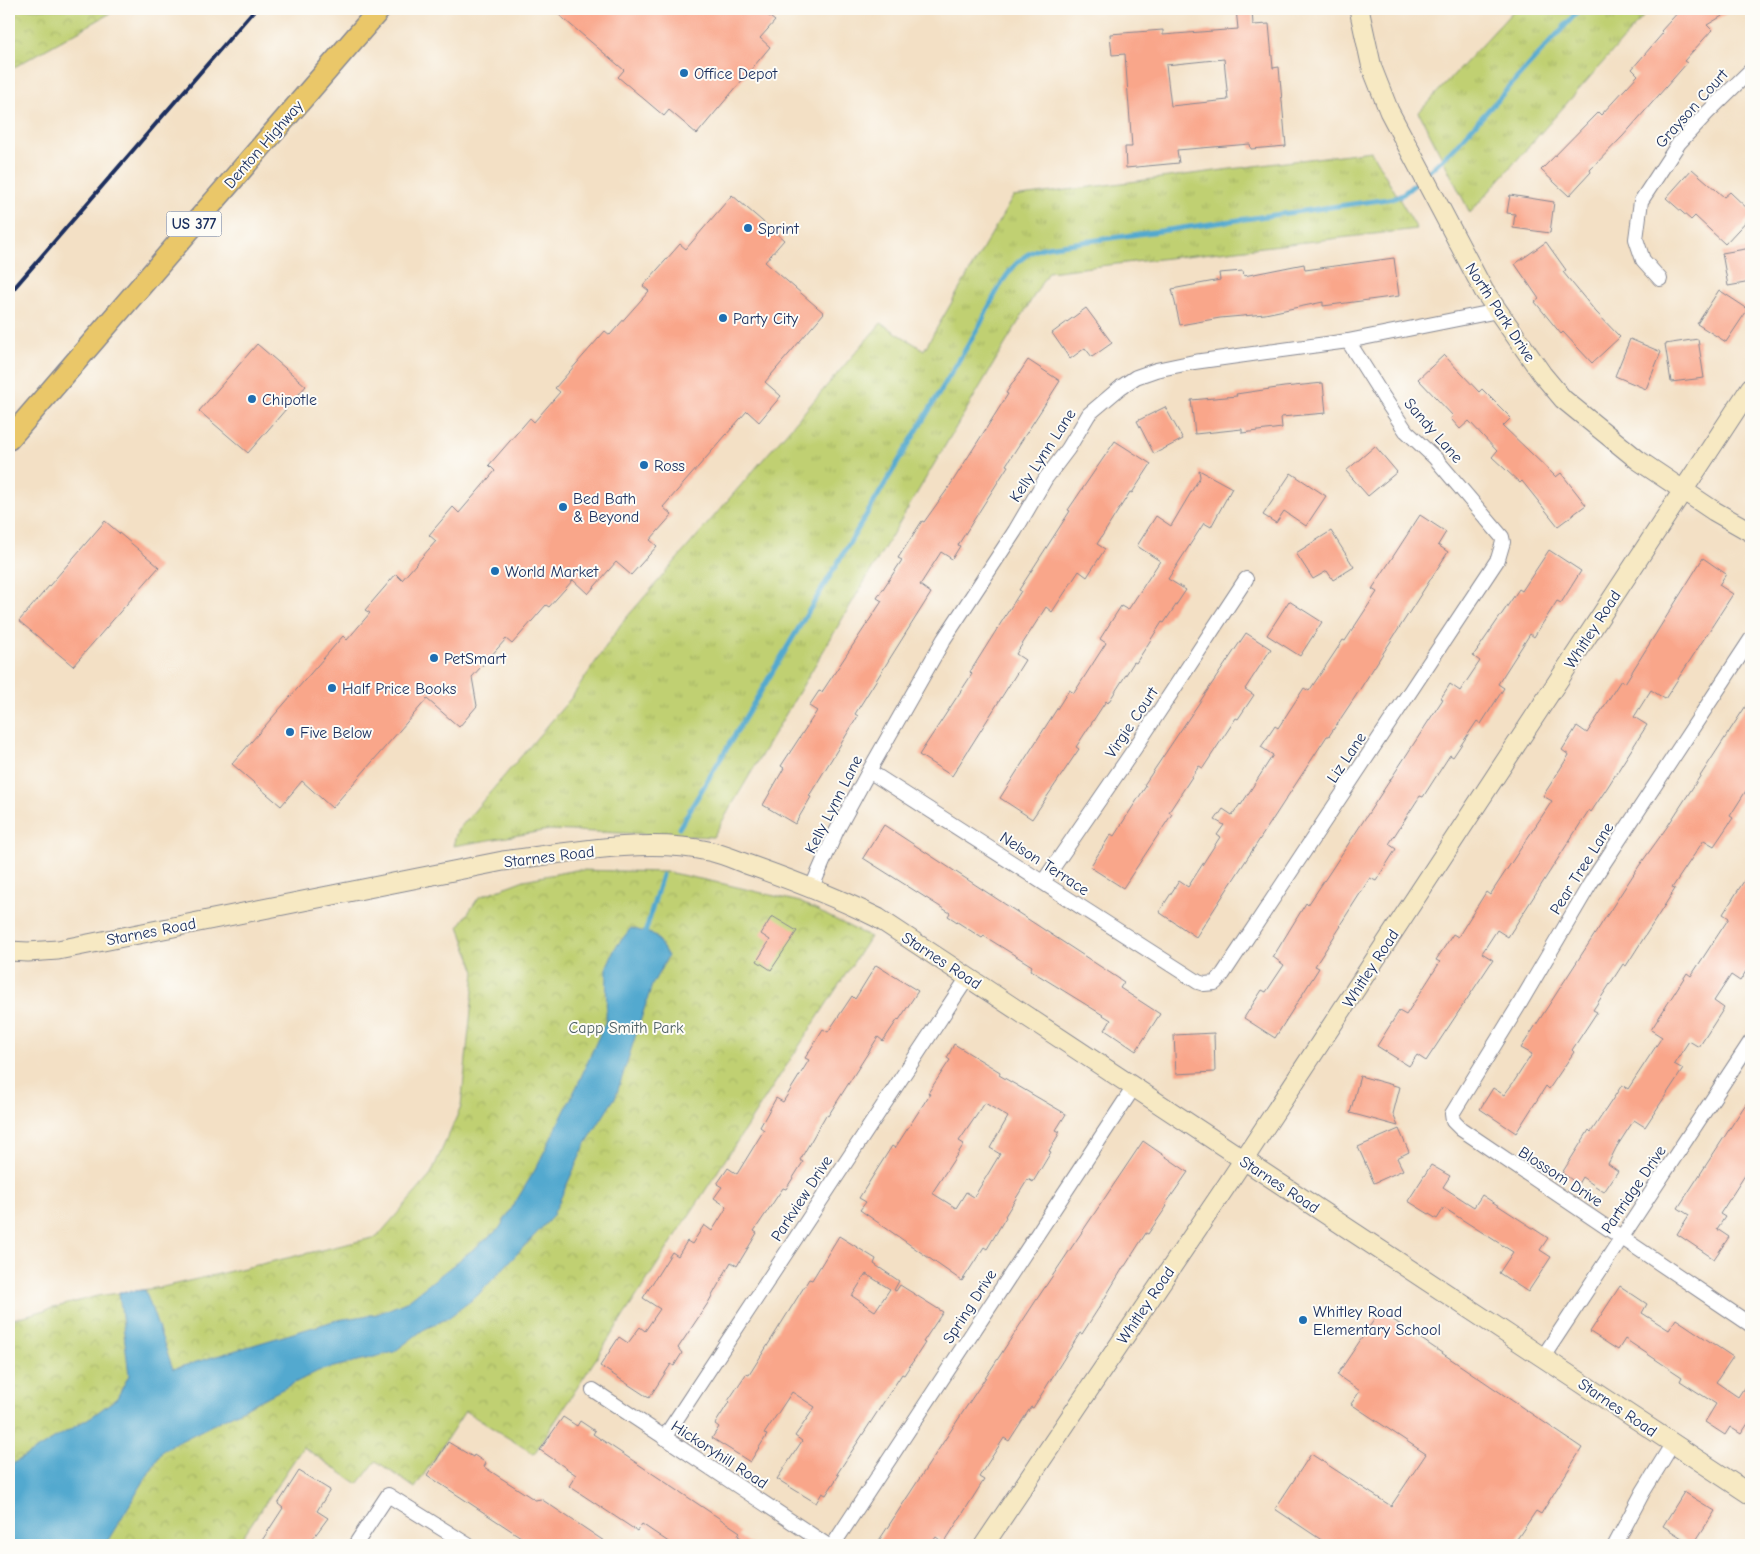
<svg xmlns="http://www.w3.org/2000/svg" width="1760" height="1554" viewBox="0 0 1760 1554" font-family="'Comic Neue',sans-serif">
  <defs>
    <pattern id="grass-tufts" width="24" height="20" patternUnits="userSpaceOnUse" patternTransform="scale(1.25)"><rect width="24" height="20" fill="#c0d072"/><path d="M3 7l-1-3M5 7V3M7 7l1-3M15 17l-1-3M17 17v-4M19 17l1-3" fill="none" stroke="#a4b365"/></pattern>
    <pattern id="park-crowns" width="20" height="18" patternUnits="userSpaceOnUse" patternTransform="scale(1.25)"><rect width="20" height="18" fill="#c0d072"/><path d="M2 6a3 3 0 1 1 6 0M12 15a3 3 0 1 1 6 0" fill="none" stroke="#a4b365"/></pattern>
  </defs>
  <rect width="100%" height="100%" fill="#fdfcf7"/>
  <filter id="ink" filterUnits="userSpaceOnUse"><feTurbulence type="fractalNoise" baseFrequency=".02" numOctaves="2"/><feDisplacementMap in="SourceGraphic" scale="10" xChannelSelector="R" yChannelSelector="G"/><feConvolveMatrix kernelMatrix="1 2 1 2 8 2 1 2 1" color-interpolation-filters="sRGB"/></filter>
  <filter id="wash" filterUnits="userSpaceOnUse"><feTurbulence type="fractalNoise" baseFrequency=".0096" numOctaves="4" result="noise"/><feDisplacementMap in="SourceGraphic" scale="20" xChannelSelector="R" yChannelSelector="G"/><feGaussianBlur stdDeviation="1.12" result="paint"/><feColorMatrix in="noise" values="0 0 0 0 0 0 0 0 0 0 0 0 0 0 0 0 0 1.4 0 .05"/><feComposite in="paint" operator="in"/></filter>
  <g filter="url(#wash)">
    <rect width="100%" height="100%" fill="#f3e0c5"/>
    <path fill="url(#grass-tufts)" stroke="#6e8068" d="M1515,9H1650L1470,213L1419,112Z
      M1371,151L1417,229L1048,272L713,837L549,830L453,846L457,831L572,697L621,624L881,323L924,350L1013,197Z"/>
    <path fill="url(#park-crowns)" stroke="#6e8068" d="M9,9H118L9,70Z
      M576,870L667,872L724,884L800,902L870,937L534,1454L465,1411L415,1488L376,1461L358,1484L303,1447L237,1545H9V1320L97,1296L163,1287L377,1237L430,1176L461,1107L475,972L459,926L479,897L524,880Z"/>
    <path fill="#53a9cf" stroke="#376c96" d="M631,928L655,935L668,956L652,985L616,1096L585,1145L552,1217L477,1296L448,1318L423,1330L394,1352L318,1371L163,1450L105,1545H9V1466L94,1415L117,1398L129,1375L119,1292L145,1290L173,1369L337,1320L377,1314L406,1302L499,1229L535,1170L577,1086L606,1020L607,966L615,948Z"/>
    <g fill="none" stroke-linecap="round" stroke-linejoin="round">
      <path stroke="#53a9cf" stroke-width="5" d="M1427,173L1452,150L1580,9
        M679,828L980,325C991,302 1008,263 1032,252C1037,249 1043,248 1047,247L1395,198L1403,194L1421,179
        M644,937L662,875"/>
    </g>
    <g id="blocks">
      <path fill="#f9a68a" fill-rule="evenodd" d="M552,9H738L746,15L751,9H760L775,21L760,38L770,47L697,134L669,110L664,116L618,77L624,70Z
        M1236,9H1252L1253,25L1269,24L1273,68L1279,67L1286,146L1251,149L1250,144L1177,150L1179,163L1126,168L1125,147H1132L1125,54L1112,55L1110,34L1163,30V35L1238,29ZM1224,59L1228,100L1171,106L1166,65Z
        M1681,9H1734L1707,25L1712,30L1684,61L1687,63L1623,136L1590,170L1591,172L1569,196L1541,170L1598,112L1601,115L1638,75L1632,69L1663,33L1661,31Z
        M1692,169L1724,197L1730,192L1751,212V216L1725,244L1695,216L1691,220L1666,198Z
        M732,195L784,240L765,262L824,313L765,382L781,396L759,422L747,411L663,507L672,515L650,540L657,546L631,575L616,562L588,594L573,580L549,607L546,605L512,644L506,639L472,677L477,706L459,727L427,699L332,808L302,781L281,806L232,764L343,636L347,640L370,613L365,610L396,574L402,580L436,541L429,535L453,507L459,513L495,471L489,465L530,418L534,422L560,392L555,388L605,331L610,335L649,291L643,286L680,244L686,249Z
        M1510,195L1554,202L1550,233L1513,228L1515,214L1507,213Z
        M1546,242L1566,270L1563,272L1596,312L1620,337L1592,363L1563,332L1561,334L1535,302L1539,299L1515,264Z
        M1751,248V282L1728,286L1722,253Z
        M1394,258L1399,296L1323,306V302L1265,314L1220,318L1180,325L1172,289L1220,280L1219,273L1243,271L1244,276L1304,264L1305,270Z
        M1719,290L1748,309L1726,342L1697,324Z
        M1086,308L1112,343L1092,357L1085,348L1070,359L1052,333Z
        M1630,339L1661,352L1646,389L1615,376Z
        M1698,339L1704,378L1671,382L1665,344Z
        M257,344L306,386L248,453L199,411Z
        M1444,355L1479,392L1482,389L1511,418L1503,426L1556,477L1561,473L1586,505L1558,526L1522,481L1520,483L1492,457L1497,451L1469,421L1460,429L1451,419L1453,416L1418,379Z
        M1028,360L1060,381L1006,465L1008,466L958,545L960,546L952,559L941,552L920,585L931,593L855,714L858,716L809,796L811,797L795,824L763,805L784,768L781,766L817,711L809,706L819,691L822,692L882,601L877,598L902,560L898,558L922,521L924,522L949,487L982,435L1008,394L1006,393Z
        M1323,383L1326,413L1281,417L1282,428L1242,433V429L1195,434L1191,400L1237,396L1236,394L1284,387Z
        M1165,407L1183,439L1154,454L1137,421Z
        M1115,441L1151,464L1132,493L1130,492L1097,544L1105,549L1087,577L1079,571L1052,612L1046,607L1016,654L1025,660L952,776L919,755L972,674L970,672L1021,591L1019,590L1070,511L1068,510Z
        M1375,446L1397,472L1368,496L1346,471Z
        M1199,470L1232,488L1211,527L1204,523L1168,579L1186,590L1164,623L1162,622L1136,663L1134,662L1108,703L1106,701L1076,747L1079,749L1032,819L1000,798L1069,690L1074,693L1106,643L1100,639L1121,606L1128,610L1160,561L1137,546L1156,516L1171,526L1200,477Z
        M1291,473L1326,496L1306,526L1284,511L1276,523L1263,515Z
        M1420,515L1446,532L1438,545L1448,552L1355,697L1329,736H1327L1196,937L1159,912L1179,881L1188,887L1220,837L1217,835L1224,825L1215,820L1223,809L1232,815L1240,804L1241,805L1273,755L1261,747L1275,726L1278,728L1304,688L1309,691L1343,640L1345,641L1377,592L1372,589Z
        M105,521L159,567L73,666L19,621Z
        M1331,531L1354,567L1333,580L1327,571L1313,579L1296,553Z
        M1549,550L1581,571L1561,603L1557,601L1534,637L1530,634L1498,684L1504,688L1481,724L1477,721L1453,757L1450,755L1423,797L1420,796L1389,844L1396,849L1376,881L1370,878L1340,925L1341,926L1315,966L1319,968L1275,1038L1244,1018L1262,990L1266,992L1284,965L1273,957L1306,903L1308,905L1332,869L1443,699L1441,698L1450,684L1460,691L1480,661L1473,656L1519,589L1522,591Z
        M1703,558L1726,574L1719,585L1733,594L1665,699L1651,690L1634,717L1647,725L1607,788L1591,812L1589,810L1508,937L1497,930L1482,953L1493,960L1426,1061L1417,1055L1409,1066L1377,1046L1399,1011L1406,1015L1440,962L1436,960L1453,934L1458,937L1486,892L1490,895L1552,801L1543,796L1569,755L1562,750L1577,726L1587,733L1621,680L1625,683Z
        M1289,601L1322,622L1300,656L1267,635Z
        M1246,633L1271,649L1245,689L1254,695L1238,719L1236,718L1203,768L1199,766L1169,812L1172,814L1123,888L1090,867L1111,834L1114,836L1146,786L1144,785Z
        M1751,698V783L1730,816L1733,818L1714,846L1704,840L1672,888L1675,889L1626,966L1623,964L1593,1010L1597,1012L1572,1050L1574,1052L1549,1089L1546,1086L1516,1133L1480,1109L1493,1088L1504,1095L1513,1083L1532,1054L1521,1048L1639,866L1667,827Z
        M884,825L1124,982L1120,988L1160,1014L1136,1051L1105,1030L1111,1020L1030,970L1032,966L984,936L982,938L948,916L950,913L863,858Z
        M1751,870V963L1740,981L1731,975L1714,1001L1724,1008L1699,1047L1689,1041L1674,1064L1683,1069L1645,1127L1634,1120L1616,1148L1608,1164L1618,1171L1604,1192L1582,1177L1578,1184L1562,1173L1589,1130L1591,1132L1622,1085L1628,1089L1662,1037L1651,1030L1687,973L1691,976L1729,918L1723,914Z
        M772,916L797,931L771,970L757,961L770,940L761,934Z
        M876,965L918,991L899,1020L898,1019L883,1041L878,1037L828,1116L826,1115L800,1160L803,1162L786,1189L783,1188L754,1231L757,1233L737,1266L731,1262L708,1303L678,1348L682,1353L674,1366L671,1364L649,1398L600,1366L619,1337L628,1343L640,1327L645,1331L660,1309L643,1298L672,1252L678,1256L687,1241L692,1244L704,1225L712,1231L727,1207L714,1198L722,1187L717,1184L728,1168L737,1174L764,1130L760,1127L776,1098L783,1102L809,1060L805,1058L823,1029L828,1032L852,996L855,999Z
        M1214,1033L1215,1072L1176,1074L1174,1035Z
        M954,1044L1000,1072L999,1075L1066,1114L1056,1130L1060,1132L1049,1151L1051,1152L1033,1182L1028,1179L1005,1216L1006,1217L987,1249L984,1247L962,1281L860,1210L866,1202L859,1198L892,1146L895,1148L930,1094L928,1093L950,1060L947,1058ZM985,1103L1008,1117L990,1148L1000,1154L974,1197L966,1192L956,1208L932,1193L964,1144L959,1141Z
        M1360,1076L1400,1087L1393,1114L1398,1126L1350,1113Z
        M1751,1096V1166L1720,1214L1725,1217L1717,1229L1729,1237L1714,1259L1677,1234L1689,1215L1678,1208Z
        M1399,1129L1409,1152L1397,1158L1403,1170L1374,1183L1358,1147Z
        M1143,1141L1188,1172L1165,1205L1167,1206L1148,1234L1146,1233L1125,1266H1124L1100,1306L1082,1334L1080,1333L1033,1408L1031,1407L1009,1441L1004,1438L979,1477L984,1480L944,1543L936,1537L930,1545H876L1035,1302Z
        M1431,1165L1450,1176L1443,1187L1474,1207L1482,1195L1548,1238L1540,1250L1551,1257L1528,1292L1499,1273L1513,1252L1444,1208L1437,1219L1408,1201Z
        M839,1236L876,1259L874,1264L899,1281L894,1290L896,1291L900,1285L943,1312L923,1342L925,1343L904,1375L902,1374L837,1474L839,1475L826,1495L822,1493L816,1503L777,1479L802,1441L795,1436L815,1407L792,1392L764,1434L767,1435L750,1462L712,1438L719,1427L715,1424L729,1402L728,1401L746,1374L749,1375L809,1279L812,1280ZM866,1274L890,1289L875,1311L852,1296Z
        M1620,1286L1647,1304L1642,1313L1669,1330L1676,1319L1733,1357L1716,1382L1738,1397L1751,1377V1419L1741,1434L1730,1427L1725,1435L1705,1422L1716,1404L1680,1381L1682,1377L1625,1339L1618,1350L1590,1332Z
        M1380,1311L1582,1448L1541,1514L1536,1511L1513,1545H1329L1275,1509L1311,1454L1391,1506L1426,1454L1351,1404L1360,1391L1337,1375Z
        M563,1417L577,1426L580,1421L595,1431L593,1434L740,1532L738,1536L752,1545H673L642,1524L637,1531L569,1486L576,1475L540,1450Z
        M448,1442L473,1457L474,1455L486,1463L484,1467L535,1500L541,1499L610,1545H533L427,1475Z
        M299,1471L330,1490L317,1511L328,1518L308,1545H259L283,1508L278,1504Z
        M1684,1492L1715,1511L1693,1545L1663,1526Z"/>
    </g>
  </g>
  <g filter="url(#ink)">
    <use href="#blocks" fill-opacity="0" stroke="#878892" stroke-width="1"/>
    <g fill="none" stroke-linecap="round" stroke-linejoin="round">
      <g stroke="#878892" stroke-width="16">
        <path id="street" d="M1660,279L1643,260L1636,239L1641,201L1679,143L1707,113L1751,70
          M1751,639L1590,884L1519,1005L1452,1114L1453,1121L1461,1129L1751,1325
          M869,771L1198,982L1204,984L1215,983L1223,974L1498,559L1503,542L1502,537L1435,458L1406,431L1384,398L1348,341
          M1043,882L1135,748L1246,579
          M812,887L836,832L869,771L944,639L1015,531L1046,478L1068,449L1089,414L1121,387L1136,377L1156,370L1194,362L1348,341L1498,311
          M1543,1357L1751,1041
          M593,1390L827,1545
          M664,1438L968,977
          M355,1545L388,1495L468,1545
          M833,1545L1134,1087
          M1615,1545L1643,1492L1673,1443"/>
      </g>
      <g stroke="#878892" stroke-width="21">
        <path id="secondary" d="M1359,9L1372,68L1389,111L1484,291L1542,374L1563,399L1638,460L1714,511L1751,532
          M9,951L28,952L58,950L503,861C565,853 647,837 708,851C724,854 740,862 755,867C797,882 838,898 878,918L1751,1495
          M984,1545L1231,1179L1751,387"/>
      </g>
      <g stroke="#878892" stroke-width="24">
        <path id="primary" d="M9,439L380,9"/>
      </g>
      <use href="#street" stroke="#fff" stroke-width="14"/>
      <use href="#secondary" stroke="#f7e9c3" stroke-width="19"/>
      <use href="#primary" stroke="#eac769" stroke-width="21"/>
      <path stroke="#1b2f5e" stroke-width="4" d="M9,294L255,9"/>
    </g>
  </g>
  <g fill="#1f6fb2" stroke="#fdfcf7" stroke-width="2">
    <circle cx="684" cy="73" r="5"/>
    <circle cx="748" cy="228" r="5"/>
    <circle cx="723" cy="318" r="5"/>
    <circle cx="252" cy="399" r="5"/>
    <circle cx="644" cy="465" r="5"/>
    <circle cx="563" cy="507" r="5"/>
    <circle cx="495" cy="571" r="5"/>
    <circle cx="434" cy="658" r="5"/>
    <circle cx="332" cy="688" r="5"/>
    <circle cx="290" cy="732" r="5"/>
    <circle cx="1303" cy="1320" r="5"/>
  </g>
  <g text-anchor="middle" stroke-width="4" stroke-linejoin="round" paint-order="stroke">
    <rect fill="#fdfcf7" stroke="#5f6c8c" stroke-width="1" x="166.5" y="211.5" width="55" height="25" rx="4"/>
    <g font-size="15" font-weight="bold" fill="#1b2f5e">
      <text x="194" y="229">US 377</text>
    </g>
    <g font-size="16" fill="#1b2f5e" stroke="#fdfcf7" text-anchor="start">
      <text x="694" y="79">Office Depot</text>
      <text x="758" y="234">Sprint</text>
      <text x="733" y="324">Party City</text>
      <text x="262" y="405">Chipotle</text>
      <text x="654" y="471">Ross</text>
      <text x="573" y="504">Bed Bath<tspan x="573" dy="18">&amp; Beyond</tspan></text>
      <text x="505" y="577">World Market</text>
      <text x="444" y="664">PetSmart</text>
      <text x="342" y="694">Half Price Books</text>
      <text x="300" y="738">Five Below</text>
      <text x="1313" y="1317">Whitley Road<tspan x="1313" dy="18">Elementary School</tspan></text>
    </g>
    <g font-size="16" fill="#1b2f5e" stroke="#fdfcf7">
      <text transform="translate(1691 108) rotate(-48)" y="6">Grayson Court</text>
      <text transform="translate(263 144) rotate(-49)" y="6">Denton Highway</text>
      <text transform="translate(1501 312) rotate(57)" y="6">North Park Drive</text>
      <text transform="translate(1434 430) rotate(49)" y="6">Sandy Lane</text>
      <text transform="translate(1042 455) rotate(-57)" y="6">Kelly Lynn Lane</text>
      <text transform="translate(1592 629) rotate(-57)" y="6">Whitley Road</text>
      <text transform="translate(1131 722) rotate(-56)" y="6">Virgie Court</text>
      <text transform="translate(1346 757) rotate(-56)" y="6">Liz Lane</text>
      <text transform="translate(833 804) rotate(-63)" y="6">Kelly Lynn Lane</text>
      <text transform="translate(549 856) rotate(-7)" y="6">Starnes Road</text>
      <text transform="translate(1045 863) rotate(33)" y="6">Nelson Terrace</text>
      <text transform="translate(1581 868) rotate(-58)" y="6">Pear Tree Lane</text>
      <text transform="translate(151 931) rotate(-11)" y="6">Starnes Road</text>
      <text transform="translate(942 960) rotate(33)" y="6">Starnes Road</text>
      <text transform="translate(1370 968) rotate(-57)" y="6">Whitley Road</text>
      <text transform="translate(1561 1176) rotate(33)" y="6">Blossom Drive</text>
      <text transform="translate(1280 1184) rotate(33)" y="6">Starnes Road</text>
      <text transform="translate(1633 1189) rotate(-56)" y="6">Partridge Drive</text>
      <text transform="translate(801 1198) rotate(-57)" y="6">Parkview Drive</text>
      <text transform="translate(1145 1305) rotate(-56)" y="6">Whitley Road</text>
      <text transform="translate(969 1306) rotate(-57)" y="6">Spring Drive</text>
      <text transform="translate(1618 1407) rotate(34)" y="6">Starnes Road</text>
      <text transform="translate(720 1454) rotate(33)" y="6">Hickoryhill Road</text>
    </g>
    <g font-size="16" fill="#4d5f64" stroke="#fdfcf7">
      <text x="626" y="1033">Capp Smith Park</text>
    </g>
  </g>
  <rect width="1760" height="1554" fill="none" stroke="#fdfcf7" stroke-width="30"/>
</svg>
